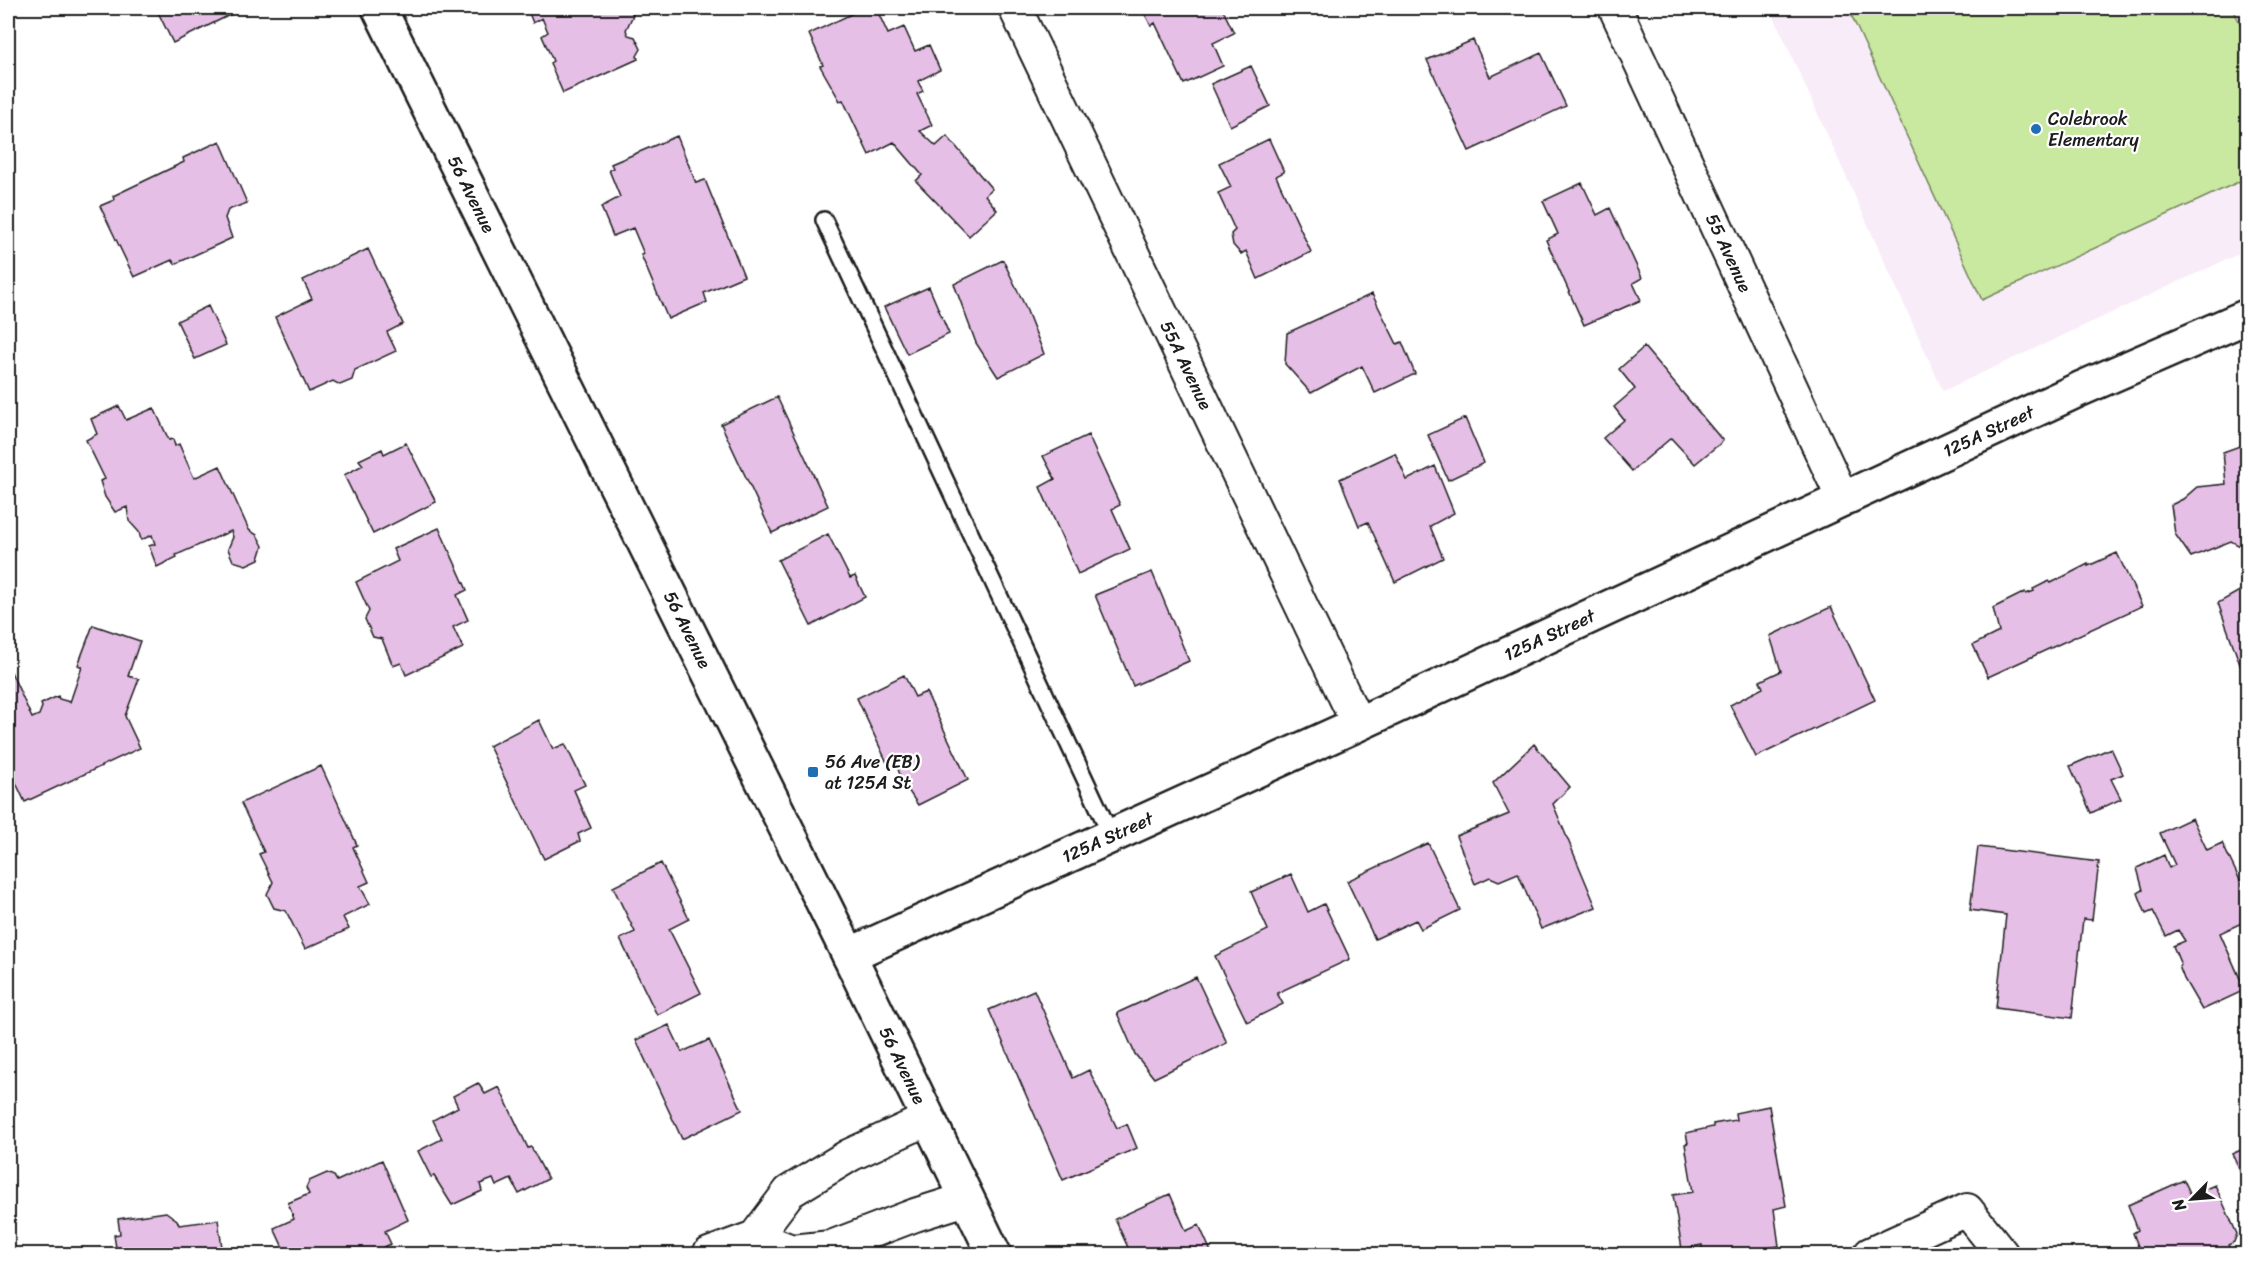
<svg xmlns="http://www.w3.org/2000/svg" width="2255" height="1262" viewBox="0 0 2255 1262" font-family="Sriracha,sans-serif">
  <rect width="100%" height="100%" fill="#fff"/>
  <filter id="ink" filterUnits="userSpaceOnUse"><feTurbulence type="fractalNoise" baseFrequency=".0167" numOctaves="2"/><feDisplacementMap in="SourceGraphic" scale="12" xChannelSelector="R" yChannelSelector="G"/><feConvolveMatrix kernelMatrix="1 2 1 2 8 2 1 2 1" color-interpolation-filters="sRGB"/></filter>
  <g filter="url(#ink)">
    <path fill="#f8ecf8" d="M1770,8H2247V250L1943,391Z"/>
    <path fill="#c9e8a0" stroke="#72825e" stroke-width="1.5" d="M1848,8H2233L2247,40V178L1982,300Z"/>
    <path fill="#e6bfe7" stroke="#1c1c1c" stroke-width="1.5" d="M156,8H244L173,43Z
      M527,8H629L633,15L626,30L628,35L635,37L641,49L637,56L638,59L563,93L550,63L553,61L542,36L548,32L542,18L533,23Z
      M864,8H876L888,34L904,27L915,51L929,45L940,70L918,81L923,91L917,94L932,125L920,131L936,146L947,136L992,189L985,195L997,210L969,236L916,181L922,175L894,142L869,155L843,100L840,101L820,66L823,65L809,34Z
      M1142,8H1222L1234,33L1213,43L1223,66L1184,84L1155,23L1151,26Z
      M1473,40L1490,77L1541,53L1566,106L1469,151L1427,60Z
      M1251,66L1270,106L1230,126L1211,84Z
      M677,136L696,183L705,180L744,276L704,293L707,302L668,319L641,255L644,254L633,228L613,236L601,207L620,197L609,170L613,168L611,164Z
      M1269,139L1284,172L1276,176L1311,252L1258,279L1246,251L1241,254L1233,245L1231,234L1235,230L1218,193L1231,187L1219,163Z
      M220,141L247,203L228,210L225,218L232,238L175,264L172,260L134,277L100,206L114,200L113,196L184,162L183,158Z
      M1582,183L1597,215L1610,208L1642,278L1633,283L1641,300L1584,325L1546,240L1558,234L1543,201Z
      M368,249L403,324L387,332L396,351L355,370L352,380L340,385L333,381L309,392L275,317L312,299L303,280Z
      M1003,260L1025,306L1044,354L998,377L976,343L954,284Z
      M929,287L949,334L907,354L884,307Z
      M1372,294L1397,344L1402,342L1415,374L1375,393L1362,366L1311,393L1285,364L1287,333Z
      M208,306L226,345L195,359L177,321Z
      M1644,347L1723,441L1695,464L1671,438L1632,471L1603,438L1624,420L1614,407L1635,389L1619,369Z
      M777,397L828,506L772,533L721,424Z
      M119,406L126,420L154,408L169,440L173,439L175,446L179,444L194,478L220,466L249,530L257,535L263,546L259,559L246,565L233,561L228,549L233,537L231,531L176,555L177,557L157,567L149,546L155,544L152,535L141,540L139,532L129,521L127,507L115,512L105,497L100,481L105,479L86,440L97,434L91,419Z
      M1465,418L1484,463L1448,480L1428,435Z
      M1088,435L1120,505L1112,509L1130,549L1078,574L1040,487L1055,479L1043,456Z
      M406,443L436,502L373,534L344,475L363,465L359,460L382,449L384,454Z
      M2248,443V543L2240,546L2231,541L2191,557L2175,534L2171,505L2183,499L2197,487L2226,484L2223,452Z
      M1395,453L1407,480L1435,466L1454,513L1430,526L1443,558L1395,582L1368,522L1359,526L1340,479Z
      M439,528L467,590L457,595L468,620L453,627L463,648L406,675L401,663L393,666L382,639L373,637L365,619L369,611L356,582L398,561L393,549Z
      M828,534L850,578L855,576L865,597L811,626L778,560Z
      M2117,553L2142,606L1988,677L1973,645L1999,632L1993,608L2025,592L2026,594L2034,591L2033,589L2049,581L2051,583L2088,564V566Z
      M1152,572L1189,661L1133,686L1095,595Z
      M2243,589H2248V670H2242L2218,603Z
      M1831,607L1875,700L1756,757L1730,705L1763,688L1760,681L1781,671L1770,636Z
      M93,625L140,641L128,676L139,679L125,716L140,748L25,802L16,783L8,787V673L11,672L32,718L39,715L42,707L41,704L58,696L59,699L70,702L82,667L78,665Z
      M904,675L915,697L926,692L968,780L918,805L902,781L897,766L890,769L857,698Z
      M539,720L553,749L565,744L585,785L574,790L591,828L578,834L580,841L544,859L489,746Z
      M1534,744L1570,787L1553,804L1596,907L1541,929L1518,873L1499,881L1490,877L1475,884L1456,836L1509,814L1493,783Z
      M2111,748L2123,774L2111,779L2121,799L2091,813L2070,766Z
      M321,766L357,845L353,847L369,882L360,886L370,904L343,917L349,929L305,949L286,911L274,908L267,894L273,882L259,854L264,852L241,803Z
      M2192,818L2207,850L2222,843L2248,897V920L2220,933L2245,990L2202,1010L2184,979L2179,966L2181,965L2173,946L2185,941L2178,930L2166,936L2153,911L2146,914L2138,893L2143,890L2137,868L2164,855L2169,868L2175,865L2160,833Z
      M1428,843L1460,910L1421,929L1416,920L1375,939L1347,881Z
      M1978,847L2099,862L2092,920L2083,919L2072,1018L1996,1008L2006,915L1970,910Z
      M661,863L689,919L669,929L701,993L657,1015L620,939L635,932L613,887Z
      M1291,874L1308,912L1324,904L1350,959L1277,993L1283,1004L1247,1022L1215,956L1268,930L1251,892Z
      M1196,977L1227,1043L1154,1078L1135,1054L1117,1013Z
      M1034,990L1073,1078L1089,1070L1117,1128L1127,1124L1137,1148L1063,1180L989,1010Z
      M669,1025L682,1052L709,1040L742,1110L682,1139L636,1040Z
      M478,1083L485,1094L499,1087L528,1148L531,1147L548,1179L519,1194L511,1179L496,1186L493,1179L480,1184L482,1191L452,1205L434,1176L431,1177L418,1151L442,1139L433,1120L458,1107L453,1096Z
      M1769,1106L1786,1206L1774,1209L1779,1246L1725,1254H1703L1702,1245L1682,1249L1673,1195L1693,1192L1685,1144L1688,1143L1686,1133L1713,1127V1124L1736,1120L1735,1113Z
      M2248,1147V1188L2232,1154Z
      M382,1160L408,1220L385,1231L391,1244L368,1254H286L274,1228L294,1219L288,1203L309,1194L306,1188L309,1181L327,1173L334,1176L337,1181Z
      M2184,1180L2191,1195L2215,1185L2237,1234L2234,1242L2228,1245L2233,1254H2141L2133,1233L2138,1230L2128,1205Z
      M1170,1194L1186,1231L1199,1225L1212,1254H1152L1150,1251L1143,1254H1131L1115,1219Z
      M166,1212L177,1220L179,1225L218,1220L223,1254H117L114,1235L120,1234L118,1219Z"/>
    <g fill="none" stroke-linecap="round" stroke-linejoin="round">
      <g stroke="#1c1c1c" stroke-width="20">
        <path id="lane" d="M824,220L1111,835"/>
      </g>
      <g stroke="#1c1c1c" stroke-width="36">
        <g id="street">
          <path id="s1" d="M1015,8L1358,724"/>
          <path id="s2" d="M1615,8L1843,499"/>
          <path d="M755,1237L792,1251L831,1247L915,1215L966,1199"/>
          <path d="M709,1254L755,1237L789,1192L850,1155L928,1119"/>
          <path d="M1870,1254L1967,1210L2002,1254"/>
        </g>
      </g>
      <g stroke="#1c1c1c" stroke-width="38">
        <g id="secondary">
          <path id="s3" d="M379,8L849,955L994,1254"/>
          <path id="s4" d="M849,955L1358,724L2080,389L2248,316"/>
        </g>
      </g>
      <use href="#lane" stroke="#fff" stroke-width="15"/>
      <use href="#street" stroke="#fff" stroke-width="32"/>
      <use href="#secondary" stroke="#fff" stroke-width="33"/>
    </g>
  </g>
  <g fill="#1f6fb2" stroke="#fff" stroke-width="2">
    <circle cx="2036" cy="129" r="6"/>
    <rect x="807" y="766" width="12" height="12" rx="3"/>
  </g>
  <g text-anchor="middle" stroke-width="4.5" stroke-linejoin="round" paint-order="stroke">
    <g font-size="18" fill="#1c1c1c" stroke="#fff" text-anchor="start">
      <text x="2048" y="125">Colebrook<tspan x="2048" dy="21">Elementary</tspan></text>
      <text x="825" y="768">56 Ave (EB)<tspan x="825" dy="21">at 125A St</tspan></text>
    </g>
    <g font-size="18" fill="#1c1c1c" stroke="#fff">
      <text dy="6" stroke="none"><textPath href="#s3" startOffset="208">56 Avenue</textPath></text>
      <text dy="6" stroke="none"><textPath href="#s2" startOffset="270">55 Avenue</textPath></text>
      <text dy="6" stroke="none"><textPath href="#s1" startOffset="396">55A Avenue</textPath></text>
      <text dy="6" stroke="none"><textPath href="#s4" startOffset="1254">125A Street</textPath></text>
      <text dy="6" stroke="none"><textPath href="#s3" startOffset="694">56 Avenue</textPath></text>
      <text dy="6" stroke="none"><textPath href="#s4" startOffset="770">125A Street</textPath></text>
      <text dy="6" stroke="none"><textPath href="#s4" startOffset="284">125A Street</textPath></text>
      <text dy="6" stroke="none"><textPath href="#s3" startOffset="1180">56 Avenue</textPath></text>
    </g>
  </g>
  <rect width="2255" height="1262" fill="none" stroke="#fff" stroke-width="30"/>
  <rect x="15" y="15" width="2225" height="1232" fill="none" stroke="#1c1c1c" stroke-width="2" filter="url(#ink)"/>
  <g transform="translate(2192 1199) rotate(245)" stroke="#ffffff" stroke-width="4.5" paint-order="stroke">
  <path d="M0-4.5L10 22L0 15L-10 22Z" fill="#1c1c1c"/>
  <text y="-9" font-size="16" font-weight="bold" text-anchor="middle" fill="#1c1c1c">N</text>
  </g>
</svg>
